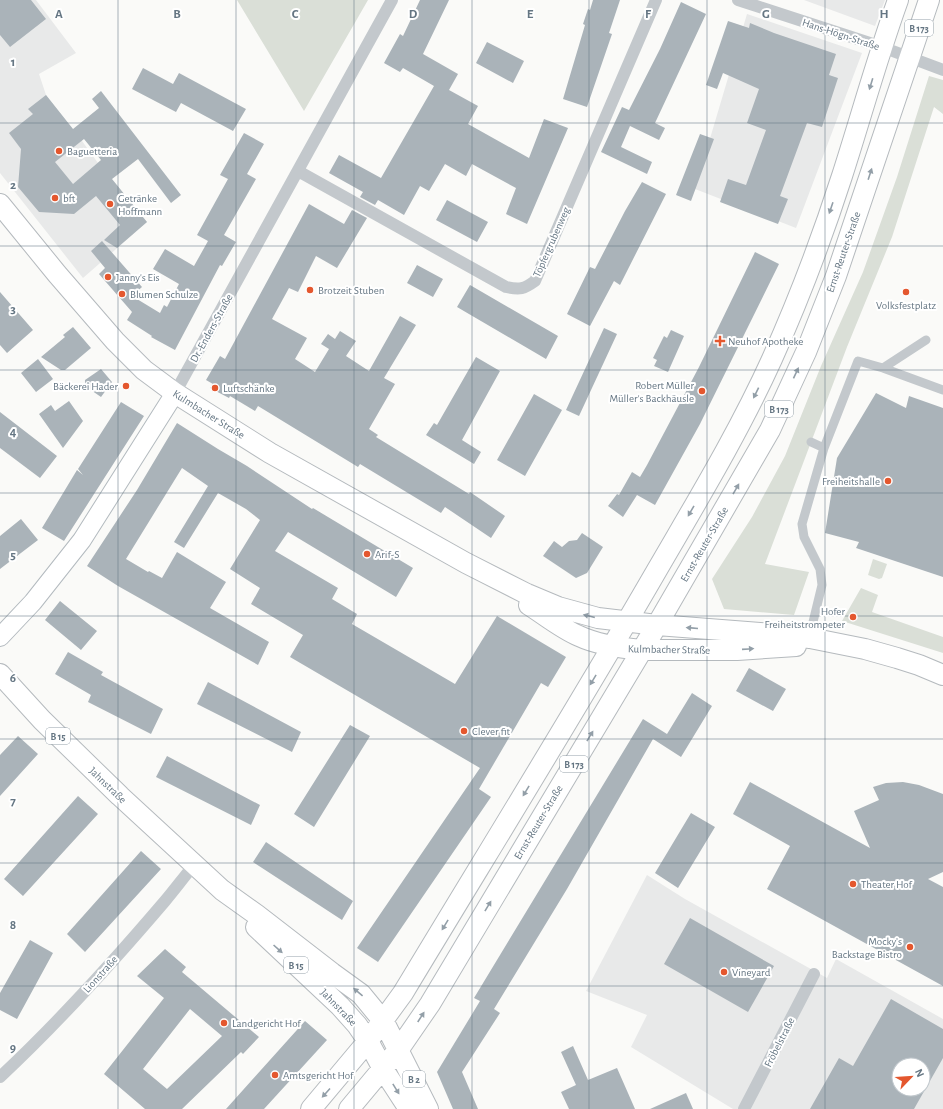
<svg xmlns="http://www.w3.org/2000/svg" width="943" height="1109" viewBox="0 0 943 1109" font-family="'Alegreya Sans',sans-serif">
  <rect width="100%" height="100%" fill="#fafaf8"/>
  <path fill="#e8e9e9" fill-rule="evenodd" d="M0,0H36L76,53L39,74L46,95L82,141L98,163L147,222L83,278L0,173Z
    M804,0H885L875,26Z
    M747,14L862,53L796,228L695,189Z
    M647,875L685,899L827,978L836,959L943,1019V1109H733L631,1047L647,1015L586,991ZM899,1065H923V1089H899Z"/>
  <path fill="#dadfd7" d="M237,0H368L304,111Z
    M929,76L943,80V114L934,107L892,237L847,347L765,564L809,572L794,615L724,609L712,579L752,517L785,456L821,366L863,272L897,177Z
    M873,559L887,564L882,578L879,579L868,575Z
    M861,588L878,595L872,612L943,637V653L842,621Z"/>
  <path fill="#aab3b9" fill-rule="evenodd" d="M0,0H31L46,19L10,47L0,35Z
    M420,0H449L423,54L458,74L449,90L478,106L468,124L529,158L544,119L568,128L527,224L506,214L516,188L472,164L466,176L445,164L429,191L420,186L404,215L378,200L375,205L360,197L363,192L329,173L339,155L381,178L434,86L403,68L400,72L384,63L400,34L403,36Z
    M593,0H620L609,33L612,34L587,107L563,99L585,25L583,24L588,9L590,10Z
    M681,2L706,14L655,123L665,128L659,140L630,126L621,147L652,162L647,174L601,152L622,107L629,110L660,49Z
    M728,21L749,28L750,23L774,33L836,54L829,75L838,78L822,127L807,123L780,196L788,199L778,224L720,202L728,179L746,185L766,130L747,123L759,89L723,73L717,89L706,85Z
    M487,42L524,61L513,83L476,63Z
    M143,68L173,84L179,73L246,109L233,131L181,103L176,112L132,89Z
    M101,91L181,195L171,203L138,159L112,179L147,222L117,248L104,240L120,225L96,196L74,214L39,212L18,187L21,149L9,133L33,114L28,109L46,95L73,129L99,108L92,99ZM84,139L101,160L73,184L55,162Z
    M244,133L264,144L247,174L256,179L224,235L236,242L222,266L220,265L175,350L151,337L152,336L127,320L132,312L99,274L105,268L91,251L102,241L142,287L132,296L160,313L164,305L167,307L179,284L153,269L165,249L194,266L208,241L197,235L228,179L220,175Z
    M700,134L714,139L691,201L676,195Z
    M642,182L666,194L620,285L614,281L590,326L567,314L590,267L595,269L625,211Z
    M447,200L488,222L477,242L436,220Z
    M309,204L344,224L352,210L367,218L337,268L316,256L298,292L289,288L272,319L307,338L295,359L315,372L329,349L321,344L328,334L335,339L340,331L356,341L346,356L369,371L400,316L416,325L384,378L395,384L369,429L378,435L376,437L469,494L470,492L505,516L491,538L445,507L441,513L360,464L358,467L258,406L255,411L230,396L229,398L210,388L213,384L206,380L220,356L225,359Z
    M755,252L779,264L700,424L655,505L637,495L623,517L608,506L617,494L619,495L632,472L640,477L647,465L699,367Z
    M417,265L443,279L433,297L407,283Z
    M470,285L558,336L546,359L457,307Z
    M0,292L33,330L7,353L0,345Z
    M73,327L91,348L65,370H61L41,357L65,337L63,335Z
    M604,328L617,334L579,416L566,410Z
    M671,330L684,336L668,372L654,366L657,360L653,358L664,336L667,338Z
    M476,357L500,371L462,440L481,452L474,464L426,435L434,423L437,425Z
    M38,359L53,379L36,392L21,373Z
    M101,369L112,382L101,397L85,386V380Z
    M876,393L906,408L909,396L943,408V577L856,548L859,542L825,533L837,458Z
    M534,394L562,410L525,476L497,460Z
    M69,401L83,421L63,448L39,414L51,405L55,411Z
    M121,402L144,416L64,541L42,528L77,470L83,475L78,469Z
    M0,412L57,456L40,478L0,448Z
    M177,423L218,449L247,466L312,509L313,508L413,568L396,597L288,532L275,551L338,588L332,599L357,614L352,624L455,684L497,616L566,657L548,687L541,683L479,789L491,797L378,962L357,948L480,768L290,657L303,635L251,604L260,588L230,569L260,520L246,509L218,493L184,548L174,542L208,486L182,468L126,559L148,572L149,571L162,578L177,552L226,582L210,608L269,642L258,665L118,586L87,566L137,490Z
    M21,519L38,540L0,569V536Z
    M582,533L603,547L587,573L576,578L543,556L554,541L562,547L569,541L577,540Z
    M60,601L97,631L81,650L45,620Z
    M68,652L103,672L101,675L163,709L151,734L88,702L91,695L55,674Z
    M749,668L786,689L773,711L736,691Z
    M208,682L301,732L292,752L197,704Z
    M692,693L712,706L681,757L653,739L567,889L494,1009L500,1013L462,1072L478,1109H453L437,1072L480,1001L474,998L643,719L667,734Z
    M350,725L370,736L314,827L294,814Z
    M18,736L38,754L0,796V755Z
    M167,756L260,805L251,825L156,777Z
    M750,782L870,848L854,811L879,800L873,787L886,783L903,782L919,785L943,794V872L928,879L943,887V986L767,889L790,846L733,814Z
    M78,796L98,814L23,896L4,879Z
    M691,813L715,827L678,888L655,873Z
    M266,842L353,901L342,920L253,862Z
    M141,851L161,869L85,952L67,934Z
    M690,918L774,966L748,1012L664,964Z
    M30,940L53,953L17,1019L0,1010V993Z
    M165,949L186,967L182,972L259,1037L243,1054L241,1052L182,1109H145L104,1074L164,998L137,976ZM190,1009L222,1036L167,1089L143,1069Z
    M891,999L943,1029V1058L914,1109H810L839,1058L853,1066ZM899,1065H923V1089H899Z
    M305,1021L327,1040L264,1109H226Z
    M573,1046L588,1080L617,1068L635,1109H569L561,1092L576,1085L561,1052Z
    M686,1093L693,1109H650Z"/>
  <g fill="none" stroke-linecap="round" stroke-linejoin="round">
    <g stroke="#b3babf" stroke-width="20">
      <path id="secondary" d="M0,637L33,602L82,540L175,393"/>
    </g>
    <g stroke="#b5babe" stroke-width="22">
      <path id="primary" d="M0,204L57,274L115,341L144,370L175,393L270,453L466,563L527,594L558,607L598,618L657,625L788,635L810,638L865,649L897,658L919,665L943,675
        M529,605C545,615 562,629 579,636C598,645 621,648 642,650H737L796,646
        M0,674L42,720L120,796L222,890L257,915L332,973L361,994L384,1022L428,1109
        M256,927L340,1006L357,1025L368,1041L383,1069L409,1109
        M311,1109L368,1041L403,993C488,852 575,712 657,570C697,501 739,432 772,359C799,299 822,238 842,176C861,117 877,58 898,0
        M349,1109L399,1049L430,1004L657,625L770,430L806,352L836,276L929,0"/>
    </g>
    <path stroke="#c3c8cc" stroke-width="9" d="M883,368L926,340
      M811,442L824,448
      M810,638L813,622L822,585L820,569L804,537L802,524L824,448L858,361L883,368L943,390"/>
    <path stroke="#c3c8cc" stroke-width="12" d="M738,0L882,47L943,70
      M298,171L506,287C520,290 524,289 535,281L656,0
      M175,393L392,0
      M0,1077C59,1022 113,962 165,901C175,889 184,877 194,865
      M744,1109L814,974"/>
    <use href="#secondary" stroke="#fff" stroke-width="18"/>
    <use href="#primary" stroke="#fff" stroke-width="20"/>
  </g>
  <defs><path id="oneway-solid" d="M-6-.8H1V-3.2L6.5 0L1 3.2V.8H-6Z"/></defs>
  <g fill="#939fa8">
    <use href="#oneway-solid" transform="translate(871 84) rotate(107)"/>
    <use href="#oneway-solid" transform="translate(870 174) rotate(-72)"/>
    <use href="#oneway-solid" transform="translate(831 208) rotate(109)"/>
    <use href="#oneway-solid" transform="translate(796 373) rotate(-65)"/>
    <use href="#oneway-solid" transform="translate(756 393) rotate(116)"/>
    <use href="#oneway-solid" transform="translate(736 489) rotate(-60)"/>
    <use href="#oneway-solid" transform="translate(691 511) rotate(120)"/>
    <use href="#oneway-solid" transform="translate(589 616) rotate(-166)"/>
    <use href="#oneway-solid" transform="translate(692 628) rotate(-175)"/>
    <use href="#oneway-solid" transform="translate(748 649) rotate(-4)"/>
    <use href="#oneway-solid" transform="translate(593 680) rotate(121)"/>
    <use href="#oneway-solid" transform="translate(590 736) rotate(-59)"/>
    <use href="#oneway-solid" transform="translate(526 791) rotate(121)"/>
    <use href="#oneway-solid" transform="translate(488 906) rotate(-59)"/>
    <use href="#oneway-solid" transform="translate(445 925) rotate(121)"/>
    <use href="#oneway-solid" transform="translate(278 949) rotate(42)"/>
    <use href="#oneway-solid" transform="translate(358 992) rotate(-140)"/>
    <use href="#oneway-solid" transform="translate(421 1017) rotate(-57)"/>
    <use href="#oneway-solid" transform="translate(396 1089) rotate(58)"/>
    <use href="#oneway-solid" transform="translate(326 1093) rotate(132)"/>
  </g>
  <path fill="none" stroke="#657683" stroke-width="1" stroke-opacity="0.55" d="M118,0V1109M236,0V1109M354,0V1109M472,0V1109M589,0V1109M707,0V1109M825,0V1109M0,123H943M0,246H943M0,370H943M0,493H943M0,616H943M0,739H943M0,863H943M0,986H943"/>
  <g fill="#e4572e" stroke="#fff" stroke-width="1.5">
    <circle cx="59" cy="151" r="4"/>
    <circle cx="55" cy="198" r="4"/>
    <circle cx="110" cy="204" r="4"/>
    <circle cx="108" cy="277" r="4"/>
    <circle cx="310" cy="290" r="4"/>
    <circle cx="906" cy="292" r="4"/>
    <circle cx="122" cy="294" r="4"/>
    <path d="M718 335h4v4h4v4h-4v4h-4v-4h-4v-4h4z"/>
    <circle cx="126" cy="386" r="4"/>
    <circle cx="215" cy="388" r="4"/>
    <circle cx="702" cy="391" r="4"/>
    <circle cx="888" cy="481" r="4"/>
    <circle cx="367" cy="554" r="4"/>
    <circle cx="853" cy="617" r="4"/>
    <circle cx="464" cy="731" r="4"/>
    <circle cx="853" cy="884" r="4"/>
    <circle cx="910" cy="947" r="4"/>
    <circle cx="724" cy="972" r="4"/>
    <circle cx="224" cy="1023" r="4"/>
    <circle cx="275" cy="1075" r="4"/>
  </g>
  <g text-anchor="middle" stroke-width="4" stroke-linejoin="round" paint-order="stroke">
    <g fill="#fff" stroke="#939fa8" stroke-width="1">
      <rect x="905" y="20" width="28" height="16" rx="3"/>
      <rect x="765" y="401" width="28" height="16" rx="3"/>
      <rect x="46" y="728" width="24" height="16" rx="3"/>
      <rect x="560" y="756" width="28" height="16" rx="3"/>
      <rect x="284" y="957" width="24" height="16" rx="3"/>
      <rect x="403" y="1071" width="22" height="16" rx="3"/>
    </g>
    <g font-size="10" font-weight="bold" fill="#657683">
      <text x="919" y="32">B 173</text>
      <text x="779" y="413">B 173</text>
      <text x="58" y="740">B 15</text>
      <text x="574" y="768">B 173</text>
      <text x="296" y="969">B 15</text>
      <text x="414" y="1083">B 2</text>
    </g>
    <g font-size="11" fill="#657683" stroke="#fff">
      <text transform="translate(841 34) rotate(18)" y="4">Hans-Högn-Straße</text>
      <text transform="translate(551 242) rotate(-66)" y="4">Töpfergrubenweg</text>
      <text transform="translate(843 252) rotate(-71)" y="4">Ernst-Reuter-Straße</text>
      <text transform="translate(211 328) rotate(-61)" y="4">Dr.-Enders-Straße</text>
      <text transform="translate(209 414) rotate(32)" y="4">Kulmbacher Straße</text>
      <text transform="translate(704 544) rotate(-60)" y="4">Ernst-Reuter-Straße</text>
      <text transform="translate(669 649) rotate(1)" y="4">Kulmbacher Straße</text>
      <text transform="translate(108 785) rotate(44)" y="4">Jahnstraße</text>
      <text transform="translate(538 822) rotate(-59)" y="4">Ernst-Reuter-Straße</text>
      <text transform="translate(100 974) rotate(-48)" y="4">Lionstraße</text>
      <text transform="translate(339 1007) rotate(46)" y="4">Jahnstraße</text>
      <text transform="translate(779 1042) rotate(-63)" y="4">Fröbelstraße</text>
    </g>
    <g font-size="11" fill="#657683" stroke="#fff" text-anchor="start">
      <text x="67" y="155">Baguetteria</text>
      <text x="63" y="202">bft</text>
      <text x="118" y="202">Getränke<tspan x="118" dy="13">Hoffmann</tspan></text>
      <text x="116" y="281">Janny's Eis</text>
      <text x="318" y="294">Brotzeit Stuben</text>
      <text x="130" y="298">Blumen Schulze</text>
      <text x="906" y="309" text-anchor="middle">Volksfestplatz</text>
      <text x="728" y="345">Neuhof Apotheke</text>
      <text x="694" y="389" text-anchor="end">Robert Müller<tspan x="694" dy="13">Müller's Backhäusle</tspan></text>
      <text x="118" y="390" text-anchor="end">Bäckerei Hader</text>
      <text x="223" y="392">Luftschänke</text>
      <text x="880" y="485" text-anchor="end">Freiheitshalle</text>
      <text x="375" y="558">Arif-S</text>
      <text x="845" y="615" text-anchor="end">Hofer<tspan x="845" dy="13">Freiheitstrompeter</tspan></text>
      <text x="472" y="735">Clever fit</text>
      <text x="861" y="888">Theater Hof</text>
      <text x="902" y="945" text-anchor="end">Mocky’s<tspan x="902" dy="13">Backstage Bistro</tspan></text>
      <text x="732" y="976">Vineyard</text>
      <text x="232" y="1027">Landgericht Hof</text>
      <text x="283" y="1079">Amtsgericht Hof</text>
    </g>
  </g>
  <g font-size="13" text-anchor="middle" font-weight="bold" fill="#657683" stroke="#fff" stroke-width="4" stroke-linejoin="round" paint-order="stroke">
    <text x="59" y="18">A</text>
    <text x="177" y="18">B</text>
    <text x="295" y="18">C</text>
    <text x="413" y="18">D</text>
    <text x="530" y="18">E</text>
    <text x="648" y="18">F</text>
    <text x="766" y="18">G</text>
    <text x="884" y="18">H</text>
    <text x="13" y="66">1</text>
    <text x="13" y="189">2</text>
    <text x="13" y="313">3</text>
    <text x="13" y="436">4</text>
    <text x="13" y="559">5</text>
    <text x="13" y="682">6</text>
    <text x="13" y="805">7</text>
    <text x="13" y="929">8</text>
    <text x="13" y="1052">9</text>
  </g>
  <g transform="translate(911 1077) rotate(65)"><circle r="19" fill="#ffffff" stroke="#c1c8cd"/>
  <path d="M0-3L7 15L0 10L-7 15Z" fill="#e4572e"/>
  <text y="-6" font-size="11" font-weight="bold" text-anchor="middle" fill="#657683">N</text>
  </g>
</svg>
